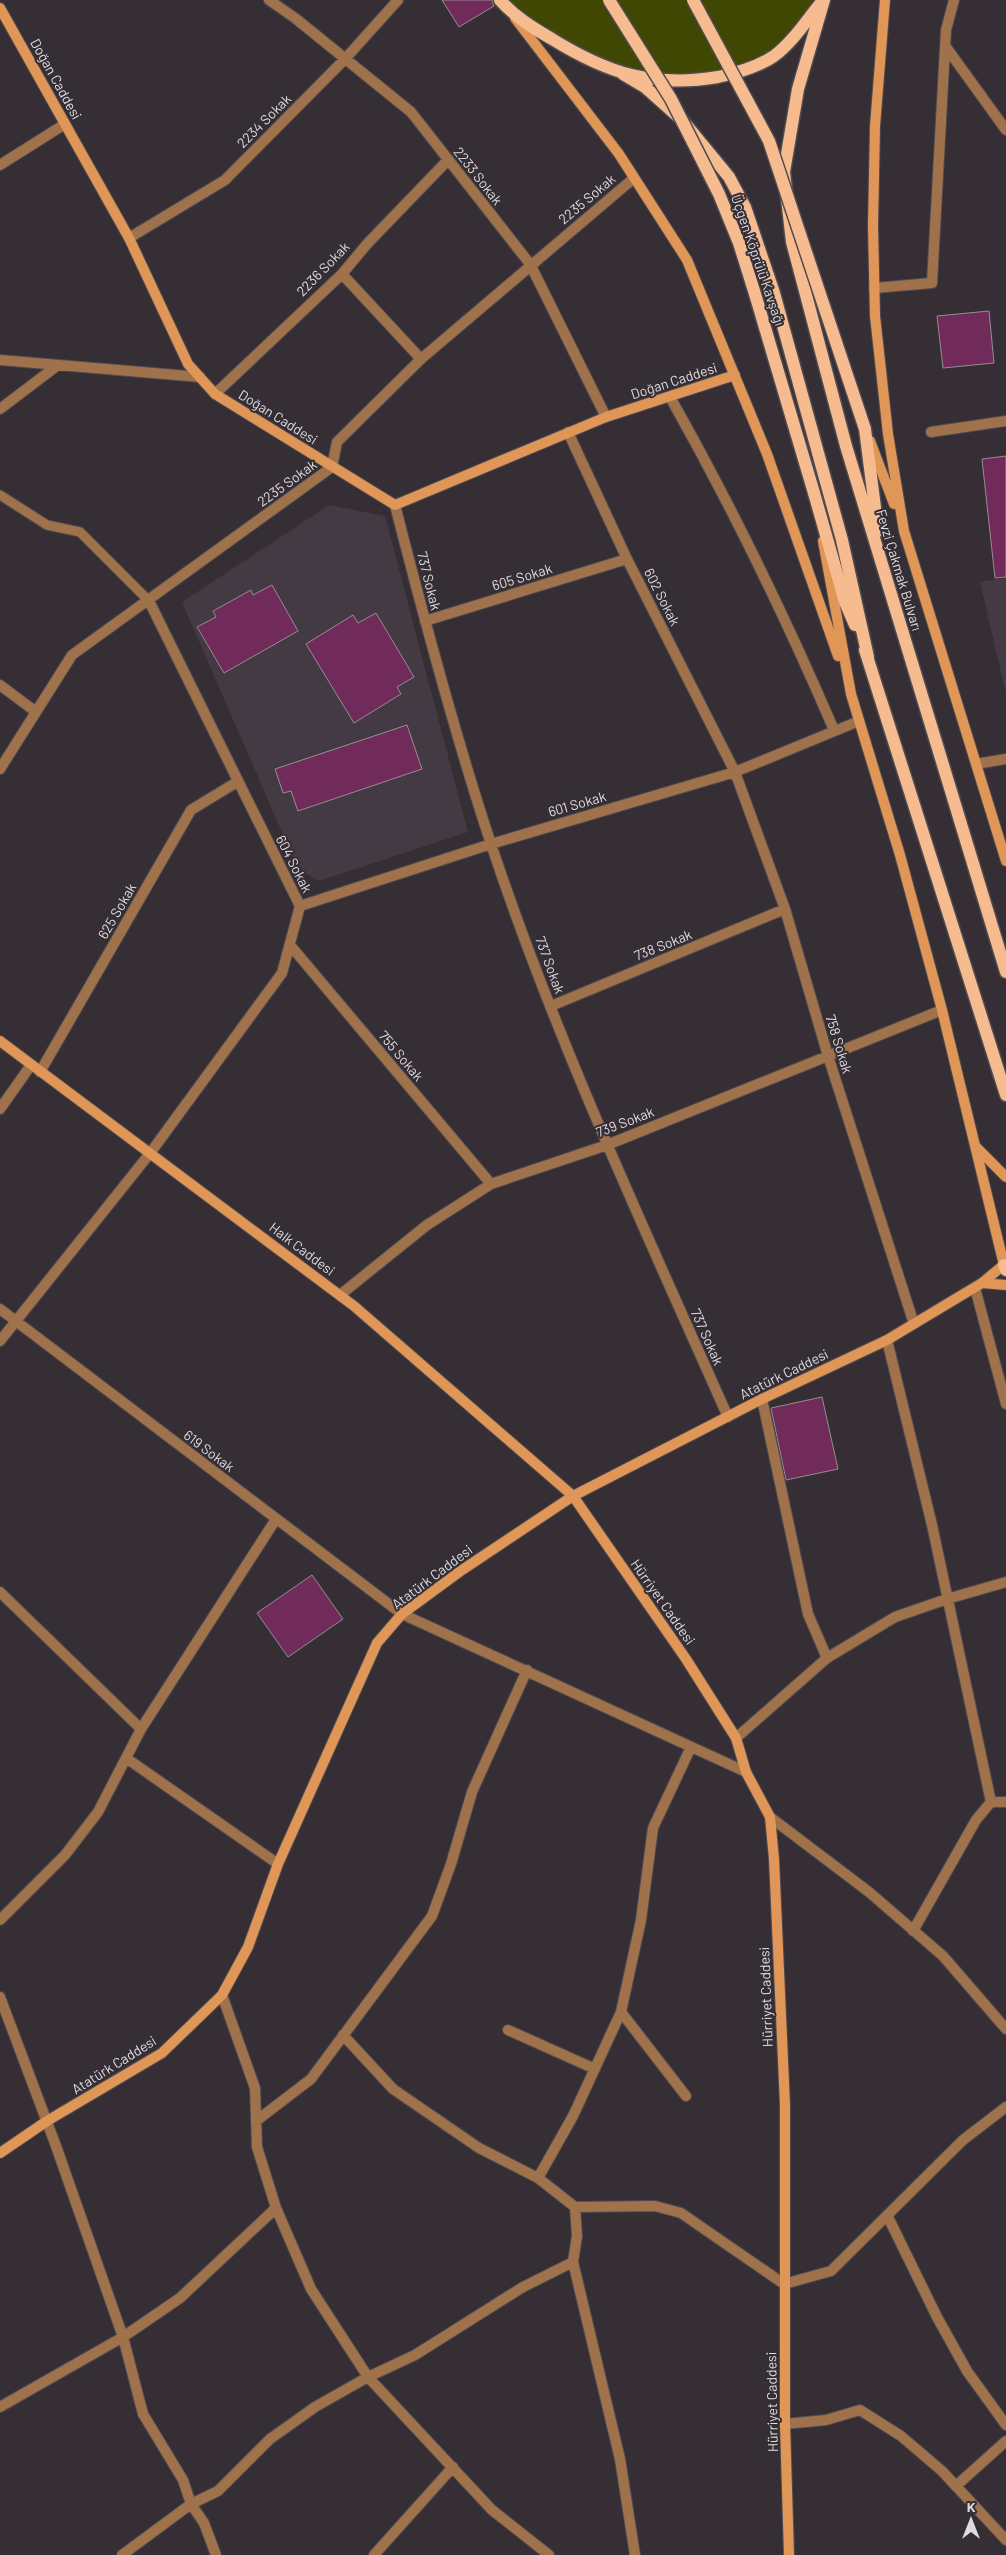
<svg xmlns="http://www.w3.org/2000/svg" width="1006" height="2555" viewBox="0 0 1006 2555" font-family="Barlow,sans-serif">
  <rect width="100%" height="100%" fill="#352f35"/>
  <path fill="#433a43" d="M329,505L385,516L468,832L319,881L298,869L182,602Z
    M1006,578V694L980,582Z"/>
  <path fill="#404702" d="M501,0H823L775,56L702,79L601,66Z"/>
  <path fill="#702b5b" stroke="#968d92" d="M442,0H492L494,6L459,27Z
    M989,311L994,363L943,368L937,316Z
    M1006,456V577L995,578L982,459Z
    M272,585L298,631L224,673L197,627L216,617L213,611L251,590L253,595Z
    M376,613L414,677L397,687L401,694L354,723L306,644L353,615L358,623Z
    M407,725L422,769L298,811L291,791L283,793L275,769Z
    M822,1397L838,1469L786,1480L771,1408Z
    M312,1575L343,1619L288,1657L257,1613Z"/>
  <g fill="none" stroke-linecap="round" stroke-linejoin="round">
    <g stroke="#504b50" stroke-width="11">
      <path id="lane" d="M0,495L47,525L80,532L149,601"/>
    </g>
    <g stroke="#504b50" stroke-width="12">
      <path id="street" d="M269,0L295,18L411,112L530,264L606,417
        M946,47L1006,130
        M0,165L65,124
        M129,238L225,180L345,59L398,0
        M342,274L421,359
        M874,288L932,283L946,30L954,0
        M0,360L200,377
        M215,394L342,274L367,244L448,160
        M670,397C731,505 785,616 834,730
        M0,409L58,365
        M568,432L627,559L735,772L785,909L828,1056L914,1324
        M931,432L1006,421
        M395,505C424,619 454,732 491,844C556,1040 644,1228 728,1417
        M425,621L627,559
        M0,685L36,712
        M976,764L1006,759
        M0,769L72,655L332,467L337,442L421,359L634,178
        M300,906L491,844L735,772L859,721
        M290,945L491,1184
        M551,1006L785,909
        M40,1072L191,810L237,782
        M0,1109L31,1065
        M975,1288L1006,1404
        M340,1295L427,1225L491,1184L607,1145L942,1010
        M0,1309L402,1614L746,1772
        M887,1340L932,1525L991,1802L976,1820L913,1931
        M0,1341L151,1152L282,973L300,906L149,601
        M762,1399L808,1614L827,1658
        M0,1592L141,1729
        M736,1738L827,1658L895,1617L947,1599L1006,1582
        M126,1758L278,1864
        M991,1802H1006
        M770,1817L869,1892L943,1956L1006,2029
        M0,1920L65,1855L98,1812L141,1729L276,1519
        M222,1995L255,2088L257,2147L276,2208L311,2289L368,2377L492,2510L549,2555
        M0,1997L56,2146L123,2337L143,2414L183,2480L191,2504L204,2523L216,2555
        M621,2012L686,2096
        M508,2030L595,2069
        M343,2035L393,2089L479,2148L538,2178L575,2207L577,2236L573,2262L620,2459L635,2555
        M256,2121L311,2079L432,1916L451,1864L472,1792L527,1670
        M538,2178L573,2116L621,2012L641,1920L653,1828L691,1747
        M575,2207L655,2206L681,2213L784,2284L831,2271L963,2140L1006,2107
        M888,2217L937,2317L967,2371L1006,2425
        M0,2407L123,2337L180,2298L276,2208
        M785,2424L826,2420L860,2410L901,2436L942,2471L1006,2540
        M957,2485L1006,2441
        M122,2555L191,2504L218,2491L270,2439L315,2407L368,2377L415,2355L523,2287L573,2262
        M374,2555L453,2467"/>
    </g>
    <g stroke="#504b50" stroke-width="12">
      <path id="secondary" d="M885,0L875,126L873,226L875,316L888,434L904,531L1006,861
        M0,8L129,238L188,364L215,394L395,505L606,417L735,375
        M515,18L619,154L687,260L767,454L838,656
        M870,441L894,504
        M823,541L851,694L900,855L942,1010L1004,1265
        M0,1041L354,1306L573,1496L686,1659L736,1738L746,1772L770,1817L774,1859L785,2105V2424L789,2555
        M976,1147L1006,1177
        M982,1283L1006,1285
        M0,2153L47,2121L162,2053L222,1995L248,1947L278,1864L377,1643L402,1614L462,1570L573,1496L762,1399L887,1340L982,1283L1006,1263"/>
    </g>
    <g stroke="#504b50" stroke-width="15">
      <path id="primary" d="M500,0C515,17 533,28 552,39C607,73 652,88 718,77C737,73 758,67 774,56C792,43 806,21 820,4
        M824,0L798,89L784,172L792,242L846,446L1006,972
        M623,74L645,87L683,121L729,177L745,207L774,293L842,540L868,657
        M865,429L878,531
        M814,493L845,602L855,625
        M865,650L1006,1095
        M1004,1265L1006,1270"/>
    </g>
    <use href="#lane" stroke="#a0724c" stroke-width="9"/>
    <use href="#street" stroke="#a0724c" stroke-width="10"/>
    <use href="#secondary" stroke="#df9657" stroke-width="10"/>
    <use href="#primary" stroke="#f6bc8f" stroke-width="12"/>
    <g stroke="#504b50" stroke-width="15" stroke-linecap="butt">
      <path id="primary-bridge" d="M609,0L671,99L719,194L739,243L755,294L814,493
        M693,0L769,141L865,429"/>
    </g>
    <use href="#primary-bridge" stroke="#f6bc8f" stroke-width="12"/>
  </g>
  <g text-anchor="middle" stroke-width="4" stroke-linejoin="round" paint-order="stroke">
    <g font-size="14" fill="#dfdcdf" stroke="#352f35">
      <text transform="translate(56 79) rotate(61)" y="5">Doğan Caddesi</text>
      <text transform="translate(264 121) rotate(-45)" y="5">2234 Sokak</text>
      <text transform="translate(478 176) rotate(52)" y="5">2233 Sokak</text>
      <text transform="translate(587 199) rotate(-40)" y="5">2235 Sokak</text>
      <text transform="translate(758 260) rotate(71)" y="5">Üçgen Köprülü Kavşağı</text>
      <text transform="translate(323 269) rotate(-46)" y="5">2236 Sokak</text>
      <text transform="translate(674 381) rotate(-18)" y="5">Doğan Caddesi</text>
      <text transform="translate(278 417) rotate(32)" y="5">Doğan Caddesi</text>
      <text transform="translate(287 483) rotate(-36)" y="5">2235 Sokak</text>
      <text transform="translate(899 570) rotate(73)" y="5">Fevzi Çakmak Bulvarı</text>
      <text transform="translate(522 577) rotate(-17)" y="5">605 Sokak</text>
      <text transform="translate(429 581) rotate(76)" y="5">737 Sokak</text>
      <text transform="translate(662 597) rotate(63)" y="5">602 Sokak</text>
      <text transform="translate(577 804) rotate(-16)" y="5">601 Sokak</text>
      <text transform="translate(294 864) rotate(63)" y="5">604 Sokak</text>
      <text transform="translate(117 911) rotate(-60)" y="5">625 Sokak</text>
      <text transform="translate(663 945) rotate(-22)" y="5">738 Sokak</text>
      <text transform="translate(550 965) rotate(70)" y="5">737 Sokak</text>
      <text transform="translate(839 1044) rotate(73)" y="5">758 Sokak</text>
      <text transform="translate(401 1056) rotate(50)" y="5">755 Sokak</text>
      <text transform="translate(625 1122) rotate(-21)" y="5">739 Sokak</text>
      <text transform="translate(302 1249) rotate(37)" y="5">Halk Caddesi</text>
      <text transform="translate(707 1337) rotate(66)" y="5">737 Sokak</text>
      <text transform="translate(784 1374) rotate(-26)" y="5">Atatürk Caddesi</text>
      <text transform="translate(209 1451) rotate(37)" y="5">619 Sokak</text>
      <text transform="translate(432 1577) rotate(-37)" y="5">Atatürk Caddesi</text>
      <text transform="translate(663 1602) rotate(55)" y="5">Hürriyet Caddesi</text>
      <text transform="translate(766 1997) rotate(-92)" y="5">Hürriyet Caddesi</text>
      <text transform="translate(114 2065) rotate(-32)" y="5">Atatürk Caddesi</text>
      <text transform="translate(772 2402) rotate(-91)" y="5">Hürriyet Caddesi</text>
    </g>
  </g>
  <g transform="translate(971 2520)" stroke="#352f35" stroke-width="4" paint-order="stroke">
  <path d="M0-4L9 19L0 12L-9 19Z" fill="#dfdcdf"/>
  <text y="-8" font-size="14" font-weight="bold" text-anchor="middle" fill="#dfdcdf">K</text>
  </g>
</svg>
